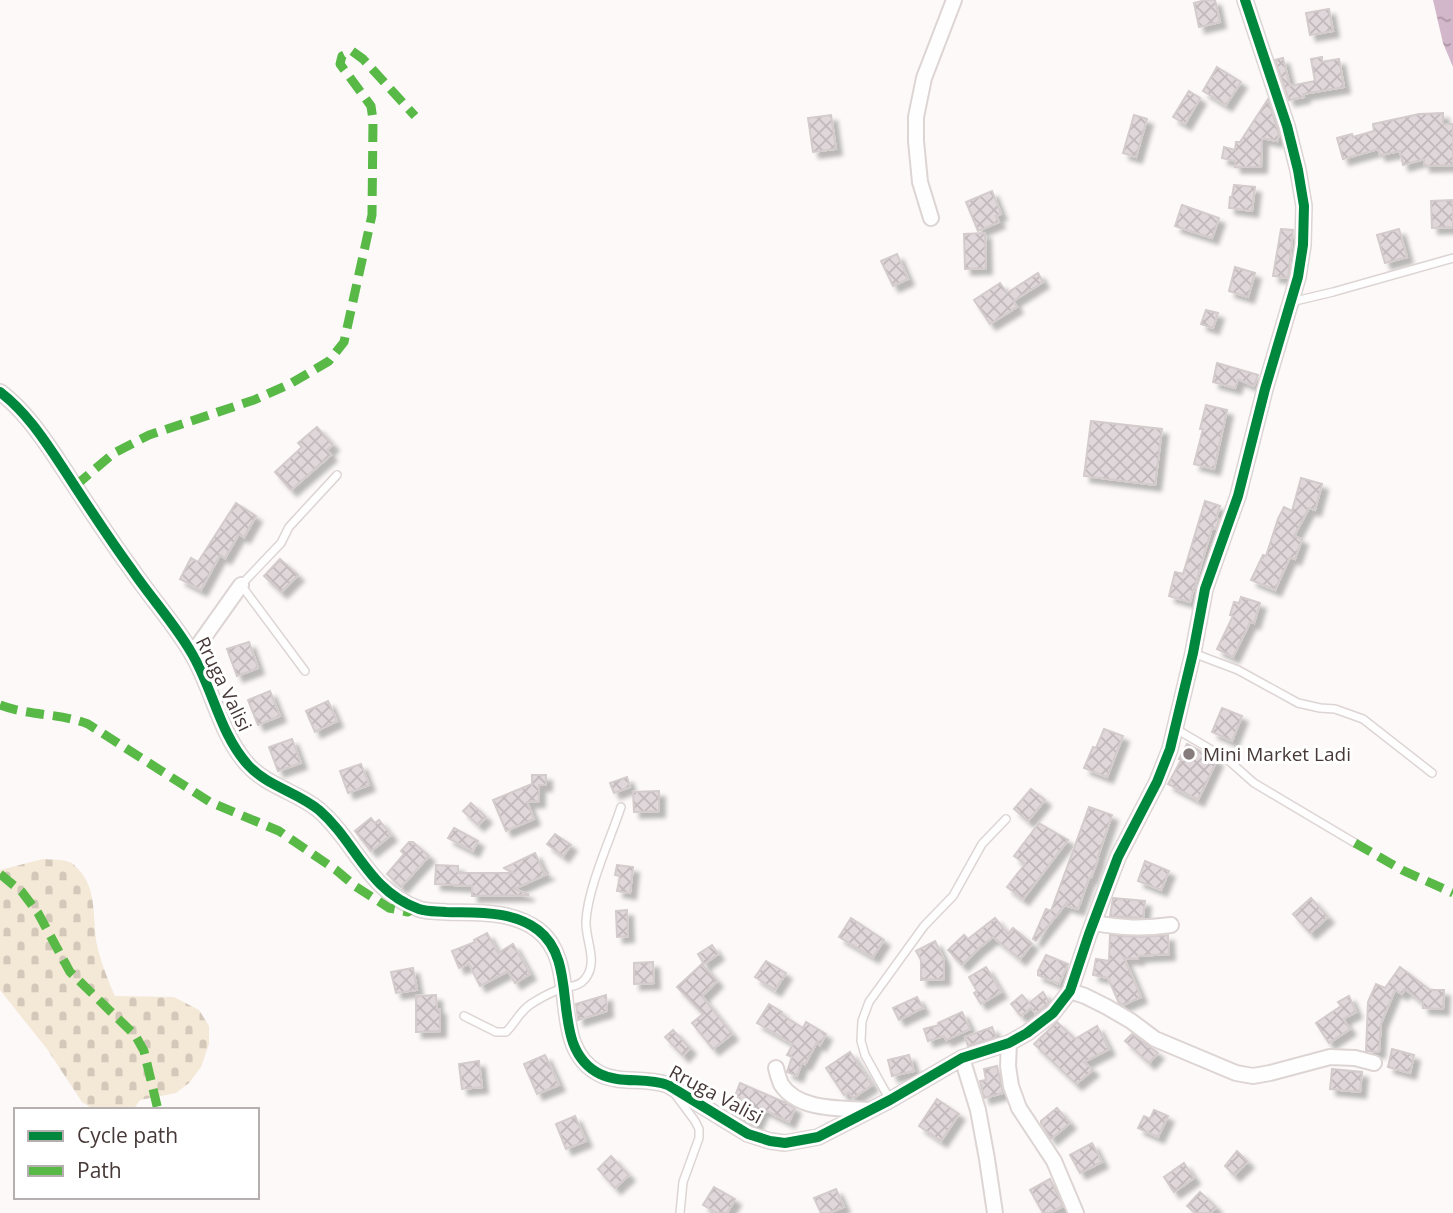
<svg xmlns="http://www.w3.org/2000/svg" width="1453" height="1213" viewBox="0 0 1453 1213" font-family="'Open Sans',sans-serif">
  <defs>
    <pattern id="cemetery-stones" width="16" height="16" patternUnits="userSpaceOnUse" patternTransform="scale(1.75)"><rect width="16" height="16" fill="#f4e8d7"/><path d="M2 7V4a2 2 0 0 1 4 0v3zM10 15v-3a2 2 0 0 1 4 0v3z" fill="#d3c8b9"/></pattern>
    <pattern id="water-ripples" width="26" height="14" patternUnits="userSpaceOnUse" patternTransform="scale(1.75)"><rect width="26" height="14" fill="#d2b6c9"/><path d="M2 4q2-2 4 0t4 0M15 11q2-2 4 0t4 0" fill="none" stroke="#ac95a4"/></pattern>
    <pattern id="building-cross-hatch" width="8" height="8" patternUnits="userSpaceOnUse" patternTransform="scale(1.75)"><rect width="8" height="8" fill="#dfd7d9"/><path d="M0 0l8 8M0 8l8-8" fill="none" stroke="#c1b9bb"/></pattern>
    <filter id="shadow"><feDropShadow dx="6" dy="6" stdDeviation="2" flood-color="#0004"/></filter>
  </defs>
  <rect width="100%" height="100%" fill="#fdf9f9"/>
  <path fill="url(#cemetery-stones)" d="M43,859C51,860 62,859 69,862C73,863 75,866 78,869C98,889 92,919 97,945C101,963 108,980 115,996L174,997L199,1010L209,1026V1044L201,1067L189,1083L176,1093L140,1100L133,1110H95L82,1102L47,1049L0,990V870Z"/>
  <path fill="url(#water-ripples)" d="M1433,0H1453V67L1443,43Z"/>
  <path fill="url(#building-cross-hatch)" stroke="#d3cbcc" stroke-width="2" filter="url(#shadow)" d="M1206,0H1215L1220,22L1199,27L1194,3Z
    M1329,9L1333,31L1310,35L1306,13Z
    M1322,57V62L1339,59L1344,87L1303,94L1304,97L1289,100L1275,60L1283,58L1290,86L1315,81L1311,59Z
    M1217,67L1241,82L1226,105L1203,91Z
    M1189,91L1200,98L1185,124L1173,117Z
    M1268,99L1279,135L1277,141L1262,138L1261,167H1235V161L1222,158L1224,147L1235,150L1236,142H1240Z
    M1443,113V124H1453V165L1424,166V159L1403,165L1400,151L1380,155L1378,149L1343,159L1337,138L1352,134L1353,137L1374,131L1373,124L1419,114Z
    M831,115L836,149L813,152L808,118Z
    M1134,115L1147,119L1136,157L1123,153Z
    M1234,185L1255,187L1252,211L1229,208L1230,197H1232Z
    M992,191L1001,214L996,216L999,222L978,231L966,202Z
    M1453,200V227L1432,228L1431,201Z
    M1182,205L1219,218L1212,238L1175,226Z
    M1281,229L1293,230L1288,278L1273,276Z
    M1399,229L1407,257L1385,263L1377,235Z
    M985,233L986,268L965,269L964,234Z
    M897,254L908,279L893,286L881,261Z
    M1235,267L1255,273L1248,297L1229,291Z
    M1038,273L1043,282L1013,301L1017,307L990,324L974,300L1000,283L1007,293Z
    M1206,310L1218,313L1213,328L1201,324Z
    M1217,363L1258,375L1254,386L1238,379L1235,388L1213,382Z
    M1206,405L1227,410L1214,469L1194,464L1203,429H1200Z
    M1091,421L1162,429L1155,485L1084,476Z
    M317,427L333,445L327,450L331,455L291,490L275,472L302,447L298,443Z
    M1301,478L1322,484L1315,510L1309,508L1294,536L1302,539L1295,559L1290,557L1275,590L1251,580L1263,555L1266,556L1278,519L1284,507L1292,511Z
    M1205,501L1220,506L1216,518L1219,519L1216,529L1212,528L1190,602L1169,596L1175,572L1183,574Z
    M236,503L256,516L244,537L239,534L225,558L220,555L201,590L180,579L191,558L198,562Z
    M280,559L298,575L281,592L264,576Z
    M1241,597L1260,603L1254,623L1250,622L1233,657L1217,649L1233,616L1230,615L1234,602L1239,603Z
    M249,642L258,668L237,676L227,649Z
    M270,691L280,716L258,725L248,700Z
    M328,701L337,721L315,732L306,711Z
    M1222,708L1242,716L1232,741L1212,732Z
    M1104,729L1123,736L1107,777L1084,768L1093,747L1096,748Z
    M292,739L301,763L278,771L269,747Z
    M1187,744L1217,760L1198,800L1168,784L1181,760L1179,759Z
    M361,764L369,785L348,793L340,771Z
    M532,775H546V785H539V801L527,802L534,819L506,831L493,800L532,784Z
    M627,777L630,787L614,793L610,783Z
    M1031,789L1045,800L1028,821L1014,809Z
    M659,791V811L634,812L633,792Z
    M471,803L486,817L478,825L463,811Z
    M1089,807L1112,815L1097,859H1098L1091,878H1089L1078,909L1067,906L1068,901L1036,941L1033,939L1046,909L1051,911Z
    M371,818L375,823L379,820L391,835L371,851L355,831Z
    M1039,823L1068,840L1023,899L1007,887L1025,864L1014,856Z
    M454,828L478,841L473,851L448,838Z
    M555,834L571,845L563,856L547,844Z
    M409,842H413L429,856L401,887L387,874L404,854L401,851Z
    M535,853L544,873H549L514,889L528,894V895L472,896V886L435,884L436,865L458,866V873H513L504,868Z
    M1145,861L1169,871L1161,890L1138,881Z
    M617,865L633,867L630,893L617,891L620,876L615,875Z
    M1113,898L1145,901L1143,918L1110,916Z
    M1311,898L1328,917L1310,933L1293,914Z
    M627,910L628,936L617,937L616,911Z
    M851,918L884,940L873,957L839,937Z
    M995,918L1008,934L1013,928L1032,944L1020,959L993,937L978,949L962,965L948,950L964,935L968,939Z
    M487,933L498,953L513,944L530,974L515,983L508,971L480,986L469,964L459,968L452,951L475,942L474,940Z
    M1110,935L1141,937L1168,935L1169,954L1138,956V959L1124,958L1141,997L1123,1005L1119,1003L1108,978L1093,975L1096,959L1109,961Z
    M935,941L944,960V979L921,980V960L916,951Z
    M712,945L718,954L704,964L698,954Z
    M1046,955L1068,964L1059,984L1038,975V971Z
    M766,961L786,973L775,990L755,977Z
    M653,962L654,983L634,984V963Z
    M702,964L717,981L702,996L732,1034L713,1049L692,1023L703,1014L677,987Z
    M986,967L1001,992L981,1004L974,993L977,991L969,977Z
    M1400,967L1430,990H1444L1443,1009L1423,1008V1003L1405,989L1402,994L1395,990L1381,1023L1379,1052L1366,1051L1368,1002L1376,984L1385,988Z
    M413,968L417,990L396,993L391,972Z
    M1043,992L1049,1002L1036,1014L1031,1008L1021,1016L1011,1004L1022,995L1029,1003Z
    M436,995L437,1009H440V1031L416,1032V996Z
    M606,995L607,1011L578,1020L576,1004Z
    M1349,996L1356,1012L1343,1019L1350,1029L1329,1043L1316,1023L1341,1006L1338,1002Z
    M917,997L923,1008L899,1020L893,1008Z
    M769,1004L782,1012L781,1014L803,1028L806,1022L826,1034L820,1045L817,1042L805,1064L802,1062L797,1076L787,1072L792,1057L787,1055L793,1044L757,1023Z
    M962,1012L970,1029L946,1040L944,1036L928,1041L924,1029L939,1025L938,1023Z
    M1057,1022L1075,1039L1097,1026L1109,1049L1084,1062L1093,1070L1076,1084L1034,1044Z
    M992,1027L996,1037L968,1046L965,1037Z
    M673,1030L690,1048L683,1056L665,1037Z
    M1132,1034L1158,1053L1149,1063L1125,1041Z
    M1392,1049L1414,1055L1410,1073L1388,1067Z
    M850,1052L872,1085L853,1098L849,1092L844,1095L826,1068Z
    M545,1055L559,1085L537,1094L524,1064Z
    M909,1055L914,1071L892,1076L888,1060Z
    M479,1061L482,1087L462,1089L459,1064Z
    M997,1066L1003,1093L984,1098L980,1081L986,1080L984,1069Z
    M1332,1069L1362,1072L1360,1092L1330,1089Z
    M740,1083L786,1103L795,1108L789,1122L763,1109L755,1126L733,1114L740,1098L735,1096Z
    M937,1099L959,1114L941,1141L919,1126Z
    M1057,1108L1070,1123L1051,1139L1041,1123V1121Z
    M1154,1110L1168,1116L1158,1137L1138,1128L1144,1116L1150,1119Z
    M575,1116L586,1141L566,1149L556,1124Z
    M1092,1143L1102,1162L1080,1173L1070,1155Z
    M1237,1151L1248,1162L1234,1175L1225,1166Z
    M611,1156L629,1175L615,1188L598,1169Z
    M1184,1163L1194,1178L1174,1192L1164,1177Z
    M1050,1179L1063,1206L1050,1213H1043L1030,1190Z
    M714,1187L735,1199L727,1213H717L703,1205Z
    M836,1189L844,1207L829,1213H821L814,1198Z
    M1200,1192L1216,1207L1211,1213H1195L1187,1206Z"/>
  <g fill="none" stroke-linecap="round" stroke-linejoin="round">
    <g stroke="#ddd5d4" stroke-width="10">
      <path id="service" d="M1291,302L1333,292L1453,258
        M1193,653L1238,670L1298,703L1320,708L1335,709L1363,719L1432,773
        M305,671L241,585L281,543L289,527L337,475
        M1176,729L1227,759L1254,783L1355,843
        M464,1016L496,1032H506C516,1022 519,1012 531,1004C540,998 550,993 560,989C569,986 579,987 585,979C599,962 585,940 586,921C588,887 610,840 621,807
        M675,1094L695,1121L699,1129V1138L683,1182L680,1213
        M890,1100L865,1055L861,1041L862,1021L869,1002L924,926L953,896L982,844L1006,819"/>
    </g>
    <g stroke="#ddd5d4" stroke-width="18">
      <path id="minor" d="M931,218L920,182L916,141V117L924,78L954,0
        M0,392C26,412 43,438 61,465C84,500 107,536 132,570C151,598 174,623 191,652C213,688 219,733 248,765C267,786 297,792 319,810C356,842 368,891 419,909C428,912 437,911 446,912C476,913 512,910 538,930C583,964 546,1047 600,1074C620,1084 646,1077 668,1085L748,1134L770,1141L785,1143L818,1137L890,1100L962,1058L1009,1043L1027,1033L1053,1013L1070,991L1089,934L1118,857L1157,782L1170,749L1193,653L1205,589L1238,496L1265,389L1298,277L1303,245L1304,206L1298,170L1287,126L1245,0
        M192,654L241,585
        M1094,923C1122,928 1142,929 1171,925
        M1070,991L1085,996L1107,1007L1131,1021L1155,1039L1236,1073L1253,1076L1270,1073L1330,1057L1355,1058L1374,1063
        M1009,1043L1008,1066L1011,1086L1019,1108L1054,1161L1076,1213
        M962,1058L978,1110L987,1159L995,1213
        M776,1068C777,1073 779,1079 781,1084C798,1111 840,1108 868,1110"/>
    </g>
    <use href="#service" stroke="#fffefe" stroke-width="7"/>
    <use href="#minor" stroke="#fffefe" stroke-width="14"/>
    <path stroke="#58b947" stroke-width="9" stroke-dasharray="18 9" stroke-linecap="butt" d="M75,486L114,453L149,435L254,400L290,384L329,361L344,342L372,215L373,120L371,106L340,64L342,56L352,51L363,59L415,116
      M0,705C29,716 60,713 88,724L210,802L279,831L336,870L355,886L389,908L408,912L412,909
      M1355,843L1402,870L1453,893
      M0,874L22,892L38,913L70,972L135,1035L144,1051L158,1110"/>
    <g stroke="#fff" stroke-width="15">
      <path id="cycleway" d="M0,392C26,412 43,438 61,465C84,500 107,536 132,570C151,598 174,623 191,652C213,688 219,733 248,765C267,786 297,792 319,810C356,842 368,891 419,909C428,912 437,911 446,912C476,913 512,910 538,930C583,964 546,1047 600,1074C620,1084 646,1077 668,1085L748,1134L770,1141L785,1143L818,1137L890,1100L962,1058L1009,1043L1027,1033L1053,1013L1070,991L1089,934L1118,857L1157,782L1170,749L1193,653L1205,589L1238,496L1265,389L1298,277L1303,245L1304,206L1298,170L1287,126L1245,0"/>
    </g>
    <use href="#cycleway" stroke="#00873e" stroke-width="10"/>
  </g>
  <circle fill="#867c7b" stroke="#fff" stroke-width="2.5" cx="1189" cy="754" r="7"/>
  <g text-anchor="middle" stroke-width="6" stroke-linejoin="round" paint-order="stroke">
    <g font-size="19" fill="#463937" stroke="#fff">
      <text transform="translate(224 684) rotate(64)" y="7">Rruga Valisi</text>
      <text transform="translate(716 1094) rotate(28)" y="7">Rruga Valisi</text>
    </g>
    <g font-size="19" fill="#463937" stroke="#fff" text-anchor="start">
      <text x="1203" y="761">Mini Market Ladi</text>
    </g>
  </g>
  <rect x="14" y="1108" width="245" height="91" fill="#ffffff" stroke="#b5b0af" stroke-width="2"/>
  <rect x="28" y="1131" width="35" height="10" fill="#00873e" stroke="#b5b0af" stroke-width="2"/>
  <text x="77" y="1143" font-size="21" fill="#463937">Cycle path</text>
  <rect x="28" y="1166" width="35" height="10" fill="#58b947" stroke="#b5b0af" stroke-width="2"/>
  <text x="77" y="1178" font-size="21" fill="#463937">Path</text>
</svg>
